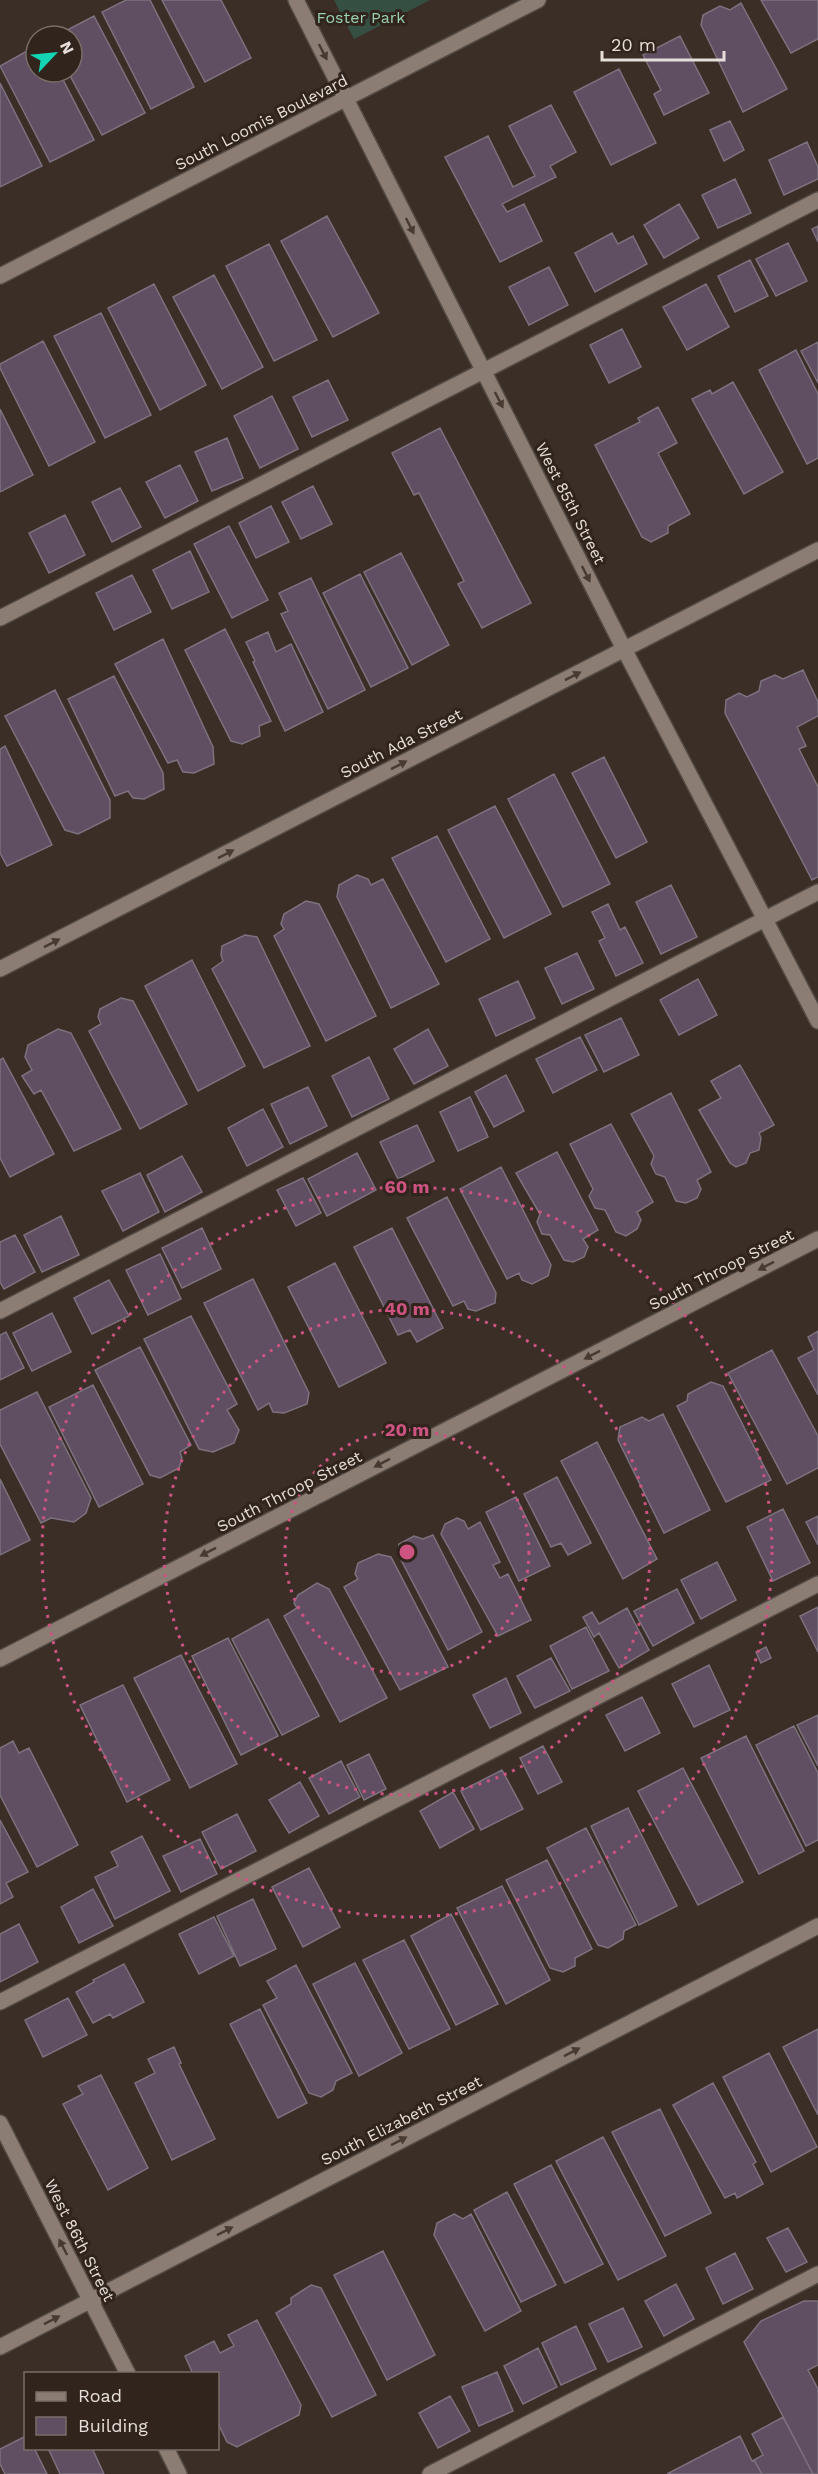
<svg xmlns="http://www.w3.org/2000/svg" width="818" height="2474" viewBox="0 0 818 2474" font-family="'Work Sans',sans-serif">
  <rect width="100%" height="100%" fill="#3a2e27"/>
  <path fill="#355042" d="M334,0H430L354,39Z"/>
  <path fill="#604e62" stroke="#7c727e" stroke-width="1.5" d="M126,0H150L194,87L151,109L102,12Z
    M162,0H221L251,58L205,82Z
    M761,0H818V39L791,53Z
    M741,3L787,89L743,112L701,25L703,15L720,6L730,10Z
    M94,16L145,113L102,135L68,72H72V36H56Z
    M680,36L709,93L664,115L654,94L661,90L643,55Z
    M36,46V72H59L94,140L50,162L0,66Z
    M619,69L656,143L611,165L574,92Z
    M0,83L42,166L0,187Z
    M551,105L576,152L550,166L556,177L502,204L507,212L524,204L542,241L500,262L445,157L488,136L513,187L535,176L509,126Z
    M730,121L744,150L724,161L710,130Z
    M807,142L818,167V179L784,195L769,160Z
    M735,179L751,213L718,228L702,195Z
    M679,204L699,238L664,258L644,225Z
    M327,216L379,313L333,337L281,241Z
    M818,226V242L812,229Z
    M612,233L618,244L633,236L647,264L595,292L575,253Z
    M788,243L807,281L776,296L756,259Z
    M269,244L317,340L274,361L226,266Z
    M750,260L768,296L735,312L718,276Z
    M549,267L568,305L529,325L509,287Z
    M214,275L263,367L222,389L173,297Z
    M154,284L206,385L160,410L108,308Z
    M706,284L729,327L687,350L663,307Z
    M101,313L151,415L105,438L54,336Z
    M622,329L641,367L609,383L590,345Z
    M43,341L95,442L49,466L0,368V364Z
    M818,342V383L801,351Z
    M796,350L818,394V458L807,464L759,370Z
    M328,380L348,420L312,437L293,397Z
    M733,382L783,472L744,494L692,399L710,390L712,394Z
    M272,396L298,449L260,468L234,416Z
    M658,407L677,443L658,453L690,514L668,526V533L651,542L642,537L595,445L640,422L638,418Z
    M0,409L33,475L0,492Z
    M440,428L531,603L482,628L458,584L464,581L419,493L414,495L392,453Z
    M227,438L243,478L212,491L195,452Z
    M180,465L198,501L165,518L146,482Z
    M313,486L332,524L301,539L282,502Z
    M120,488L141,527L112,542L92,502Z
    M271,506L289,542L256,558L239,523Z
    M65,515L85,555L49,573L29,533Z
    M229,526L268,600L232,618L194,544Z
    M190,551L209,592L172,609L153,570Z
    M401,553L449,645L412,665L364,572Z
    M360,574L408,668L371,687L323,593Z
    M132,575L151,612L114,630L96,593Z
    M311,578L365,690L328,709L281,614L288,611L279,593Z
    M225,629L271,721L259,726L260,736L242,744L231,741L185,650Z
    M268,632L276,652L291,644L323,712L285,731L253,662L255,661L246,642Z
    M163,639L213,747L214,764L194,773L183,772L177,760L168,763L115,664Z
    M803,670L818,702V716L797,727L806,746L799,749L818,787V877L812,880L725,713L726,700L739,693L747,697L759,691L761,681L775,675L783,679Z
    M114,676L163,773L164,789L144,799L133,798L128,791L115,796L68,699Z
    M55,690L110,800V818L78,834L65,830L5,716Z
    M5,746L52,845L7,866L0,853V749Z
    M604,757L647,842L616,858L572,773Z
    M554,774L610,884L563,907L508,799Z
    M495,806L551,914L504,938L448,830Z
    M437,836L490,939L446,962L392,858Z
    M357,875L368,879L371,885L383,879L439,984L391,1008L337,897L339,885Z
    M671,885L697,937L661,954L636,902Z
    M306,901L319,904L376,1016L326,1041L274,936L284,929L281,924L284,914Z
    M608,904L620,930L625,927L643,963L616,976L599,941L605,938L592,912Z
    M245,935L257,937L310,1046L264,1068L212,969L223,961L221,955L222,946Z
    M577,953L594,989L562,1004L545,968Z
    M192,960L245,1066L198,1091L145,986Z
    M698,979L717,1015L679,1035L660,1000Z
    M518,981L535,1018L496,1036L479,999Z
    M121,998L133,1001L187,1104L140,1129L89,1031L101,1024L98,1017L100,1009Z
    M621,1018L639,1055L604,1072L585,1035Z
    M58,1029L71,1033L121,1129L74,1151L41,1090L34,1094L22,1076L32,1070L25,1057L28,1045Z
    M428,1029L448,1066L414,1084L394,1049Z
    M580,1037L597,1070L553,1093L536,1059Z
    M369,1057L389,1099L352,1117L332,1076Z
    M3,1058L54,1154L10,1177L0,1158V1060Z
    M740,1065L774,1125L759,1133L761,1138L759,1150L750,1153L746,1163L736,1167L730,1163L699,1110L721,1098L711,1081Z
    M506,1075L524,1111L494,1127L475,1092Z
    M308,1087L327,1126L290,1144L271,1104Z
    M671,1093L711,1172L697,1180L701,1189L697,1198L686,1203L676,1201L665,1177L656,1174L651,1164L654,1156L631,1114Z
    M470,1097L488,1137L458,1151L440,1112Z
    M263,1109L283,1147L247,1166L228,1128Z
    M611,1124L653,1202L637,1212L641,1220L637,1229L626,1236L616,1232L605,1210L595,1208L589,1196L593,1189L570,1144Z
    M417,1125L434,1161L398,1179L380,1142Z
    M557,1152L598,1230L583,1239L588,1247L584,1257L573,1262L564,1260L550,1235L542,1234L537,1222L540,1214L516,1173Z
    M357,1153L376,1190L327,1216L308,1179Z
    M182,1156L202,1192L165,1212L147,1175Z
    M501,1167L551,1265L548,1276L532,1284L522,1280L519,1273L507,1279L460,1189Z
    M140,1173L159,1212L123,1231L102,1191Z
    M303,1178L321,1213L296,1226L277,1190Z
    M447,1197L496,1293L495,1303L476,1311L468,1309L464,1301L453,1306L407,1218Z
    M61,1216L79,1255L42,1272L24,1235Z
    M202,1228L221,1269L182,1288L162,1248Z
    M392,1228L443,1328L417,1342L410,1330L398,1335L354,1247Z
    M15,1235L35,1272L4,1289L0,1282V1242Z
    M160,1254L181,1299L148,1315L126,1270Z
    M335,1263L386,1363L339,1387L288,1287Z
    M253,1279L309,1393L307,1404L284,1413L273,1412L269,1403L258,1410L204,1303Z
    M109,1280L129,1316L92,1334L74,1298Z
    M52,1313L71,1352L32,1371L13,1333Z
    M191,1316L237,1404L227,1410L239,1430L234,1443L213,1452L199,1449L144,1339Z
    M818,1331V1395L798,1358L814,1350L808,1337Z
    M6,1332L24,1368L0,1380V1335Z
    M140,1347L191,1445L180,1452L182,1458L179,1468L160,1478L150,1475L95,1370Z
    M772,1350L818,1436V1468L787,1484L728,1373Z
    M711,1382L723,1386L771,1480L726,1502L677,1406L687,1401L688,1394Z
    M93,1385L143,1484L99,1507L49,1407Z
    M37,1392L91,1498L86,1513L74,1522L51,1518L41,1523L0,1444V1410Z
    M663,1414L710,1510L664,1533L618,1440L620,1427L642,1417L649,1421Z
    M597,1442L657,1559L623,1579L561,1461Z
    M557,1477L591,1543L568,1555L561,1543L551,1547L524,1494Z
    M0,1479L30,1540L0,1555Z
    M516,1497L550,1566L519,1581L486,1512Z
    M783,1509L810,1563L773,1581L747,1527Z
    M818,1516V1545L806,1522Z
    M457,1518L464,1521L468,1529L480,1522L500,1562L493,1565L500,1578L508,1574L531,1620L498,1636L441,1534L445,1524Z
    M433,1535L482,1632L448,1650L398,1554L399,1544L414,1536L423,1539Z
    M378,1554L391,1557L448,1667L400,1690L344,1587L358,1579L355,1574L358,1563Z
    M717,1562L736,1600L701,1619L681,1580Z
    M317,1583L329,1589L387,1698L340,1722L284,1616L297,1608L294,1603L298,1595Z
    M677,1589L694,1623L653,1646L634,1611Z
    M818,1607V1652L800,1616Z
    M627,1608L649,1650L619,1668L599,1633L594,1637L583,1617L592,1612L599,1624Z
    M268,1619L319,1716L282,1735L232,1639Z
    M586,1627L609,1671L572,1689L550,1646Z
    M228,1638L278,1736L241,1755L192,1656Z
    M766,1647L771,1658L761,1663L756,1652Z
    M181,1655L237,1764L190,1788L134,1678Z
    M551,1658L570,1691L535,1708L517,1676Z
    M709,1665L730,1710L694,1727L672,1684Z
    M506,1678L521,1713L490,1728L473,1695Z
    M123,1685L170,1780L127,1802L80,1705Z
    M642,1697L660,1733L625,1751L606,1715Z
    M818,1715V1766L797,1725Z
    M794,1726L818,1773V1840L806,1846L756,1745Z
    M746,1736L804,1851L759,1874L701,1758Z
    M13,1741L19,1753L29,1748L78,1845L37,1867L0,1795V1748Z
    M543,1746L562,1782L538,1794L520,1758Z
    M369,1754L386,1789L364,1800L347,1765Z
    M341,1761L360,1797L329,1814L309,1778Z
    M683,1768L743,1882L698,1905L638,1791Z
    M502,1770L523,1809L481,1830L461,1791Z
    M300,1782L319,1816L289,1833L269,1800Z
    M453,1792L474,1829L440,1848L420,1811Z
    M628,1808L677,1906L639,1925L591,1826Z
    M237,1814L256,1851L221,1869L202,1832Z
    M0,1820L28,1872L6,1883L13,1897L0,1904Z
    M586,1828L636,1925L624,1931L623,1939L608,1948L598,1945L547,1848Z
    M142,1836L170,1891L115,1919L95,1877L118,1866L111,1852Z
    M200,1839L217,1874L181,1892L163,1856Z
    M547,1860L592,1949L575,1958V1966L563,1972L550,1968L506,1880Z
    M309,1868L340,1927L303,1947L272,1887Z
    M502,1886L550,1980L506,2004L457,1908Z
    M93,1889L113,1926L79,1943L61,1907Z
    M253,1899L276,1949L240,1966L217,1916Z
    M451,1914L498,2004L456,2025L411,1936Z
    M214,1917L234,1956L199,1974L179,1934Z
    M19,1924L38,1962L0,1982V1934Z
    M404,1940L450,2029L409,2049L363,1960Z
    M355,1963L402,2053L359,2076L313,1984Z
    M124,1964L144,2002L113,2018L110,2014L93,2023L76,1992L94,1982L93,1980Z
    M296,1965L352,2073L336,2081L333,2090L321,2097L309,2093L263,2005L277,1998L267,1981Z
    M68,1998L87,2035L43,2057L25,2020Z
    M260,2009L307,2103L278,2118L230,2024Z
    M818,2029V2115L783,2047Z
    M174,2047L181,2063L179,2064L215,2139L172,2160L135,2083L155,2073L148,2059Z
    M769,2053L817,2147L771,2172L723,2077Z
    M101,2075L148,2168L108,2190L63,2104L83,2094L78,2086Z
    M713,2083L756,2162L753,2164L763,2184L737,2198L735,2193L725,2198L673,2105Z
    M660,2109L711,2213L665,2236L612,2132Z
    M603,2137L666,2256L618,2280L556,2161Z
    M551,2165L603,2264L565,2283L514,2184Z
    M507,2192L556,2285L521,2302L474,2210Z
    M454,2214L463,2219L471,2214L521,2311L485,2331L434,2235L437,2223Z
    M788,2228L807,2262L786,2272L767,2238Z
    M383,2251L435,2355L387,2380L334,2275Z
    M735,2253L753,2289L723,2304L706,2268Z
    M676,2284L694,2319L664,2336L645,2301Z
    M311,2285L321,2288L376,2395L332,2417L276,2313L291,2304V2298Z
    M804,2301H818V2365L808,2370L818,2389V2474H813L744,2342L761,2321Z
    M623,2308L642,2347L608,2362L589,2324Z
    M257,2320L301,2405L299,2415L237,2447L227,2442L218,2423V2374H193L185,2356L214,2341L220,2353L234,2346L228,2335Z
    M576,2326L596,2369L561,2385L542,2343Z
    M538,2348L557,2387L523,2404L504,2366Z
    M497,2372L513,2411L479,2426L462,2387Z
    M450,2396L470,2431L438,2448L419,2413Z
    M783,2417L813,2474H762L754,2460L763,2455L752,2434Z
    M26,2436V2448H34L47,2474H5L0,2464V2449Z
    M740,2436L752,2461L754,2460L762,2474H667Z
    M48,2448H92L104,2474H60Z"/>
  <g fill="none" stroke-linecap="round" stroke-linejoin="round">
    <g stroke="#544a44" stroke-width="18">
      <path id="service" d="M0,618L818,200
        M0,1311L818,892
        M0,2002L818,1584
        M430,2474L818,2274"/>
    </g>
    <g stroke="#544a44" stroke-width="18">
      <path id="minor" d="M296,0L624,649L818,1021
        M0,969L818,550
        M0,1659L818,1239
        M0,2123L128,2374
        M0,2347L818,1926
        M166,2448L179,2474"/>
    </g>
    <g stroke="#544a44" stroke-width="18">
      <path id="tertiary" d="M0,276L538,0"/>
    </g>
    <use href="#service" stroke="#8b7d74" stroke-width="15"/>
    <use href="#minor" stroke="#8b7d74" stroke-width="15"/>
    <use href="#tertiary" stroke="#8b7d74" stroke-width="15"/>
  </g>
  <defs><path id="oneway-solid" d="M-6-.8H1V-3.2L6.5 0L1 3.2V.8H-6Z" transform="scale(1.5)"/></defs>
  <g fill="#473a33">
    <use href="#oneway-solid" transform="translate(323 52) rotate(63)"/>
    <use href="#oneway-solid" transform="translate(410 226) rotate(63)"/>
    <use href="#oneway-solid" transform="translate(499 400) rotate(63)"/>
    <use href="#oneway-solid" transform="translate(586 574) rotate(63)"/>
    <use href="#oneway-solid" transform="translate(573 676) rotate(-27)"/>
    <use href="#oneway-solid" transform="translate(399 765) rotate(-27)"/>
    <use href="#oneway-solid" transform="translate(226 854) rotate(-27)"/>
    <use href="#oneway-solid" transform="translate(52 943) rotate(-27)"/>
    <use href="#oneway-solid" transform="translate(766 1266) rotate(153)"/>
    <use href="#oneway-solid" transform="translate(592 1355) rotate(153)"/>
    <use href="#oneway-solid" transform="translate(382 1463) rotate(153)"/>
    <use href="#oneway-solid" transform="translate(208 1552) rotate(153)"/>
    <use href="#oneway-solid" transform="translate(572 2052) rotate(-27)"/>
    <use href="#oneway-solid" transform="translate(399 2141) rotate(-27)"/>
    <use href="#oneway-solid" transform="translate(225 2231) rotate(-27)"/>
    <use href="#oneway-solid" transform="translate(63 2247) rotate(-117)"/>
    <use href="#oneway-solid" transform="translate(52 2320) rotate(-27)"/>
  </g>
  <g fill="none" stroke="#cd5381" stroke-width="3" stroke-dasharray="3 6">
    <circle cx="407" cy="1552" r="122"/>
    <circle cx="407" cy="1552" r="243"/>
    <circle cx="407" cy="1552" r="365"/>
  </g>
  <g text-anchor="middle" stroke-width="6" stroke-linejoin="round" paint-order="stroke">
    <g font-size="16" fill="#9ad1b4" stroke="#30241d">
      <text x="361" y="23">Foster Park</text>
    </g>
    <g font-size="16" fill="#e6ded9" stroke="#30241d">
      <text transform="translate(261 122) rotate(-27)" y="6">South Loomis Boulevard</text>
      <text transform="translate(571 503) rotate(63)" y="6">West 85th Street</text>
      <text transform="translate(401 743) rotate(-27)" y="6">South Ada Street</text>
      <text transform="translate(721 1269) rotate(-27)" y="6">South Throop Street</text>
      <text transform="translate(289 1491) rotate(-27)" y="6">South Throop Street</text>
      <text transform="translate(401 2120) rotate(-27)" y="6">South Elizabeth Street</text>
      <text transform="translate(80 2240) rotate(63)" y="6">West 86th Street</text>
    </g>
  </g>
  <circle cx="407" cy="1552" r="9" fill="#cd5381" stroke="#30241d" stroke-width="3"/>
  <g font-size="18" text-anchor="middle" font-weight="bold" fill="#cd5381" stroke="#30241d" stroke-width="6" stroke-linejoin="round" paint-order="stroke">
    <text x="407" y="1193">60 m</text>
    <text x="407" y="1315">40 m</text>
    <text x="407" y="1436">20 m</text>
  </g>
  <rect x="24" y="2372" width="195" height="78" fill="#30241d" stroke="#796e68" stroke-width="1.5"/>
  <rect x="36" y="2392" width="30" height="9" fill="#8b7d74" stroke="#796e68" stroke-width="1.5"/>
  <text x="78" y="2402" font-size="18" fill="#e6ded9">Road</text>
  <rect x="36" y="2417" width="30" height="18" fill="#604e62" stroke="#796e68" stroke-width="1.5"/>
  <text x="78" y="2432" font-size="18" fill="#e6ded9">Building</text>
  <g transform="translate(54 54) rotate(64)"><circle r="28" fill="#30241d" stroke="#796e68" stroke-width="1.5"/>
  <path d="M0-4.5L10 22L0 15L-10 22Z" fill="#14d5b3"/>
  <text y="-9" font-size="16" font-weight="bold" text-anchor="middle" fill="#e6ded9">N</text>
  </g>
  <path d="M602 51v9h122v-9" fill="none" stroke="#e6ded9" stroke-width="3"/>
  <text x="611" y="51" font-size="18" fill="#e6ded9" stroke="#30241d" stroke-width="4.5" paint-order="stroke">20 m</text>
</svg>
